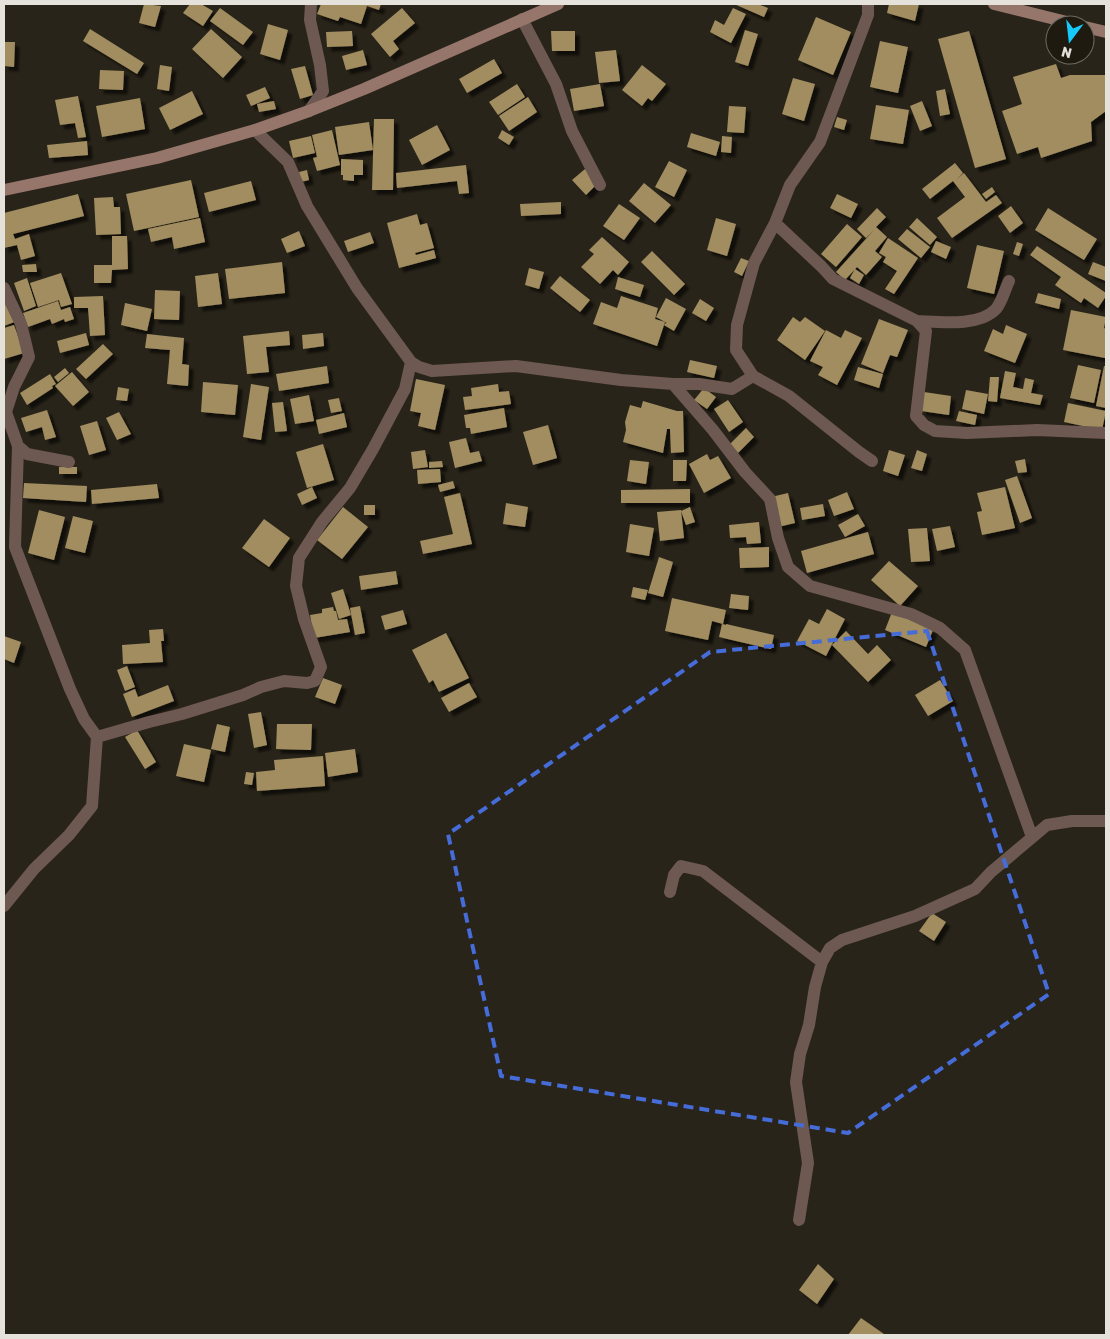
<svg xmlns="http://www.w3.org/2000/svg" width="1110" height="1339" viewBox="0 0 1110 1339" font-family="Rubik,sans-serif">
  <defs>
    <filter id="shadow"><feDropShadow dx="4.5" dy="4.5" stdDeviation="1" flood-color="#0009"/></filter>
  </defs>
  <rect width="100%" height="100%" fill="#292419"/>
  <path fill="#a18d60" filter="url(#shadow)" d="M144,4L161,6L155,27L139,23Z
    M190,4H201L213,11L203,26L183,13Z
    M321,4H381L379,10L367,6L361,24L340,17L338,21L317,14Z
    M734,4H758L768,8L764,17Z
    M889,4H919L915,21L887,13Z
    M220,8L253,32L243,45L210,21Z
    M402,8L415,23L393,41L399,49L390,57L371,34Z
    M733,8L746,14L731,43L710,32L715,20L724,25Z
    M816,17L851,32L833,75L798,60Z
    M268,24L288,30L280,60L260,54Z
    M90,29L144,63L137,74L83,41Z
    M211,29L242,57L223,78L192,49Z
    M745,30L758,34L748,66L735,62Z
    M352,31L353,46L327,47L326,32Z
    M551,31H575V51H552Z
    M969,31L1006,159L975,168L938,39Z
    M880,41L908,47L898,93L870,87Z
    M4,42H15L14,67L4,66Z
    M363,50L367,65L346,70L342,56Z
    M616,50L620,81L599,83L595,52Z
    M494,59L502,73L467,93L459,79Z
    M1056,64L1061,78L1070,75H1106V111L1091,122L1092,141L1041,158L1038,147L1017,154L1002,111L1022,104L1013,77Z
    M160,65L172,67L169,91L157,89Z
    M642,65L666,84L652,101L648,98L642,106L622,90Z
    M305,66L313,95L300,99L291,69Z
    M100,70L124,71L123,90L99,89Z
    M793,78L815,84L804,121L782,114Z
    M517,84L525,97L498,115L489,102Z
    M600,84L604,106L574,111L570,89Z
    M265,87L270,98L251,106L246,95Z
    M945,89L950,114L940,116L936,91Z
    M192,91L203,114L170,130L159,108Z
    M78,96L86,137L78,138L75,123L60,125L55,100Z
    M528,97L537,112L509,131L499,116Z
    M140,98L145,129L102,137L96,106Z
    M274,101L276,109L259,112L257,104Z
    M922,101L932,126L920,131L910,106Z
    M876,105L909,110L903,144L870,139Z
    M729,106L746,107L744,133L727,132Z
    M837,117L847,120L844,130L834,127Z
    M374,119H394L393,190H372Z
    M369,122L373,150L339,155L335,127Z
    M437,125L450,150L422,165L409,140Z
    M332,130L340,165L317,171L313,158L317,157L312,135Z
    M502,130L514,137L509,145L498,138Z
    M691,133L720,142L716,156L687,147Z
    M311,136L315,153L293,158L289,141Z
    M722,136L732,137L731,153L721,152Z
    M87,141L88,155L49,158L47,145Z
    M341,159L363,160V175H354V181L343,180V175H341Z
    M669,161L687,170L674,197L655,187Z
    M955,163L963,173L956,180L964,173L986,202L996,195L1002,203L952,238L937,218L965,197L953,181L930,199L922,189Z
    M466,165L469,193L459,194L457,181L397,188L396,173Z
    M585,169L598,183L586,195L572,180Z
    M307,170L309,180L301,182L299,172Z
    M191,180L199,217L134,231L126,194Z
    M251,181L256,200L209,212L204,193Z
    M644,183L671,205L655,223L629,201Z
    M992,187L995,192L986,199L982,194Z
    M78,194L84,216L13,234L15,239L29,234L35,256L21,260L17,245L4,248V213Z
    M837,194L858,204L851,218L830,208Z
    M113,197L114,207H120L121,234L96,235L94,198Z
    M561,202V214L521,216L520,204Z
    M619,204L640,218L624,240L603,226Z
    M1011,206L1023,223L1010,233L998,216Z
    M877,208L886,217L876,227L887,237L875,251L882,257L866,275L857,267L858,266L845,280L836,272L874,230L866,238L857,229Z
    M1048,208L1097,239L1084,260L1035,230Z
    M417,214L420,225L427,223L434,248L415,253L416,255L434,250L436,258L399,268L387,223Z
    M200,218L205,242L174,249L172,237L151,242L148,229Z
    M716,218L736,224L727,256L707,250Z
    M917,218L937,237L930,245L909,227Z
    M847,224L862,237L836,267L821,254Z
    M907,229L930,247L921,258L898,239Z
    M299,231L305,246L287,253L281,239Z
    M370,232L374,243L348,252L344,241Z
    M112,236H127L128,269L112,270L111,283H94V265H112Z
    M602,237L629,262L618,275L613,270L600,284L581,267L594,254L589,250Z
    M888,238L918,258L894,294L885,289L897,271L883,262L886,257L879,253Z
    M936,241L951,247L946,259L931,252Z
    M1017,242L1023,244L1019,256L1013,254Z
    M977,245L1004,251L994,294L967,288Z
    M1037,246L1106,293V296L1098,308L1084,298L1081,303L1055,285L1061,277L1030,255Z
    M652,251L685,284L674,295L641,262Z
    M741,258L749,261L742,276L734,272Z
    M282,262L285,293L229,299L225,269Z
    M1093,262L1106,267V281L1088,274Z
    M36,264L37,272H23L22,265Z
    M529,268L544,272L539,289L525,285Z
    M855,269L864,275L859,284L850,278Z
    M61,273L72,304L61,307L59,300L38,307L30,283Z
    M218,273L222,304L198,307L195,276Z
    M560,276L590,300L580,312L550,288Z
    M618,277L644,285L640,297L615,289Z
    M27,278L36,306L24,311L14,283Z
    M155,290L180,291L179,320L154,319Z
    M1038,293L1061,299L1059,309L1035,303Z
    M103,296L105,335L90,336L88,308H74V297Z
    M621,296L658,308L655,319L665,322L657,346L593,324L601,302L617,308Z
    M666,298L686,309L674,331L664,325L666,323H667L656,317Z
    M700,299L714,308L706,321L692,313Z
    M9,301L17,321L4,326V303Z
    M58,301L61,310L70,307L74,319L65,322L64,319L52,324L50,319L28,327L23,313Z
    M125,303L152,309L147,331L121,325Z
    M1071,310L1106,317L1104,328L1106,329L1105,358L1063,350Z
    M793,317L800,322L805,317L825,331L805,360L777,340Z
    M879,319L908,330L897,357L890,355L883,373L861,364Z
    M14,325L24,353L4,359V328Z
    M1006,325L1027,334L1015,363L984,351L993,329L1003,334Z
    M826,330L841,338L845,330L862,338L837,385L818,375L823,367L810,361Z
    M289,331L290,345L266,347L269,372L247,374L243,336Z
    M86,333L89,345L60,353L57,341Z
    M323,333L324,346L303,349L302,335Z
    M147,334L184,338L182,364L189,365L188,386L167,384L170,350L145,348Z
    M103,344L113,354L86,379L76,369Z
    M690,360L717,366L714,378L687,372Z
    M1078,365L1101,370L1094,403L1070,398Z
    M327,366L329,383L279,391L276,374Z
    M1104,366H1106V408L1096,406Z
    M858,367L883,374L879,388L854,380Z
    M65,368L69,373L58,382L54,377Z
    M1005,371L1016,373L1013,387L1023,389L1025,378L1034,380L1031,393L1043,395L1040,405L1000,398Z
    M72,372L89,392L73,406L55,386Z
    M50,374L56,384L52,386L53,388L27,405L20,393Z
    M990,377H999L997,402L988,401Z
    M416,379L445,385L435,430L418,426L421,413L410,411Z
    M203,382L238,385L235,415L201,412Z
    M251,384L269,387L261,440L243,437Z
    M498,384L499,392L509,391L511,404L465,410L463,397L472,396L471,388Z
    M118,387L129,389L127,401L116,400Z
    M704,388L716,397L707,409L694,400Z
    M966,390L988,394L984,414L962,409Z
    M924,392L951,396L949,415L921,411Z
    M309,395L314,421L295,424L290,399Z
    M339,398L342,411L331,413L328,400Z
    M728,400L743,422L729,432L714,409Z
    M643,401L677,411H683L684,452L671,453L670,429H667L663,453L623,442L626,430L625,422L630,405L641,408Z
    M283,402L287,431L275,432L272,403Z
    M1068,403L1106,411L1102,430L1064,422Z
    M504,408L507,427L471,434L470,428H466L464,415Z
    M47,410L56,437L45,440L42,427L26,432L21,418Z
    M959,411L977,415L975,425L956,421Z
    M119,412L131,434L117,440L106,418Z
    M344,413L347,427L319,434L316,420Z
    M97,421L106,450L89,455L80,426Z
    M548,425L557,458L533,465L523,432Z
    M746,428L754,437L738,453L730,444Z
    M466,438L470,453L479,451L482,461L455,468L449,442Z
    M323,444L334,480L307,488L296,452Z
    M425,450L428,467L413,469L411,452Z
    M889,450L905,455L898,476L883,471Z
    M917,450L927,454L922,471L911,468Z
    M707,454L710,460L718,456L731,478L704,493L689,464Z
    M1025,459L1027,472L1018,473L1015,461Z
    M630,460L649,462L646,484L627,481Z
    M673,460H687L686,481H673Z
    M442,461L443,467L429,468V462Z
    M59,467H77V474H59Z
    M440,469L441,482L418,484L417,470Z
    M1017,476L1032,518L1020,523L1005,480Z
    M453,481L455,488L440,492L438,485Z
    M24,483L87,486L86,502L23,498Z
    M157,484L159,498L92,504L91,490Z
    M312,487L317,498L302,505L297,494Z
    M1005,487L1015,528L982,535L977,512L982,511L977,493Z
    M690,489V503H621V490Z
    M847,492L854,509L834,516L828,500Z
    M460,493L472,544L423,554L420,541L453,534L444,497Z
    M788,493L795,523L778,527L771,497Z
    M506,503L528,507L525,527L503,524Z
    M823,504L825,516L802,520L800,508Z
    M364,505H375V515H364Z
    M343,507L368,527L342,559L317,540Z
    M690,507L695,522L686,525L681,511Z
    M39,510L65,517L54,560L28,553Z
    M681,510L684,538L660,541L657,512Z
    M858,514L865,526L845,537L838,525Z
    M73,516L93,521L85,553L65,548Z
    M264,519L290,538L269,567L242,548Z
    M759,522L761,543L747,544L746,537L730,538L729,525Z
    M630,524L654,528L649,556L626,552Z
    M950,526L955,547L937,551L932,529Z
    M927,528L930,561L911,562L908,529Z
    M868,532L874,554L807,573L801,551Z
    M769,547V567L740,568L739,548Z
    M659,557L673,562L663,597L648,593Z
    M889,561L918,586L900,606L871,580Z
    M396,571L398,584L361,590L359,576Z
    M633,587L648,590L645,600L631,597Z
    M343,589L351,615L339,619L331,593Z
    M731,594L749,596L748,610L729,608Z
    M672,598L726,610L723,624L712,621L708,640L665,631Z
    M360,606L365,633L355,635L350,608Z
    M333,607L334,611H336L338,620L347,619L350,632L314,638L310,615L322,613V609Z
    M827,609L845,619L826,656L797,641L809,619L819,624Z
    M403,610L407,624L385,630L381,616Z
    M892,612L933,630L926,647L885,630Z
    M722,624L726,625V624L774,635L771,649L719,637Z
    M163,629L164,641H161L163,662L123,664L122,645L150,643L149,630Z
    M846,631L868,654L877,645L891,660L868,682L832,645Z
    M446,633L469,678L439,692L433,680L429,683L412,650Z
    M4,636L21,642L14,663L4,659Z
    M127,666L135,687L125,691L117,670Z
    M323,678L342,685L335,704L315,697Z
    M940,680L953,701L928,716L915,695Z
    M469,683L477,697L449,712L441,698Z
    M168,685L174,701L132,717L123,694L135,689L138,697Z
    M261,712L267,745L254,748L248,714Z
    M217,724L230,727L225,752L211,749Z
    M277,724H312L311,750L276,749Z
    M137,730L156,762L145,769L125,737Z
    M184,744L211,750L204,782L176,776Z
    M355,749L358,772L328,777L325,753Z
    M323,756L325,786L257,791L256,772L275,770L274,760Z
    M246,772L254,773L252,785L244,784Z
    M932,913L946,922L934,941L919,931Z
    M818,1264L834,1279L817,1304L799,1290Z
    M861,1318L884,1334L883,1335H848Z"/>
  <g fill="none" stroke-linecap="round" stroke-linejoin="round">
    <path stroke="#6d5852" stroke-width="12" d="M868,4V15L820,142L790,185L775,223L754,263L737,325L736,350L753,376L789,396L859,452L872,461
      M522,19L556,84L572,131L600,185
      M309,111L323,91L320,65L310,20L311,4
      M255,130L288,162L307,206L357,288L411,362L419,367L432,371L516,366L621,380L673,384H699L732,389L753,376
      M775,223L821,266L833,279L917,321L926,331L916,416L924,425L935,431L967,433L1037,430L1106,433
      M4,288L21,324L29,357L14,387L6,412L18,446L27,454L69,462
      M917,321C940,322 979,327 996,309C1002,302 1005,289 1009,281
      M673,384L713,430L745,472L770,499L778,538L788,567L810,586L911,614L940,628L965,650L1032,837
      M18,446L15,547L70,689L84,719L97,737
      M670,892L674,875L681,866L703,871L822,962
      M4,906L34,869L69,835L92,806L97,737L149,722L182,714L243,695L261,687L284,681L307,683L315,681L321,667L304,619L296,586L299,558L322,522L350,488L373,449L405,389L411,362
      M799,1220L808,1163L796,1082L800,1054L809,1025L815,987L822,962L830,948L842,940L915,916L975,889L991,872L1047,825L1072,821H1106"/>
    <path stroke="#96756b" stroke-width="12" d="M994,4L1079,25
      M1085,27L1106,32
      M4,190L157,158L255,130L309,111L364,89L558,4"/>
  </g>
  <path fill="none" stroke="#456cd9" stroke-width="4" stroke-dasharray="10 6" stroke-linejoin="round" d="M927,631L1049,994L848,1133L501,1076L448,834L710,652Z"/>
  <rect width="1110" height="1339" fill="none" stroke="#e5e2db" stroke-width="10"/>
  <g transform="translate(1070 40) rotate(195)"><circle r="24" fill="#1f1a10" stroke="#6e6a61"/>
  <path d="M0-4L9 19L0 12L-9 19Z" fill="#16cafb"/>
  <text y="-8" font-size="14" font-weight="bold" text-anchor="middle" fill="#e5e2db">N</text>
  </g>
</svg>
